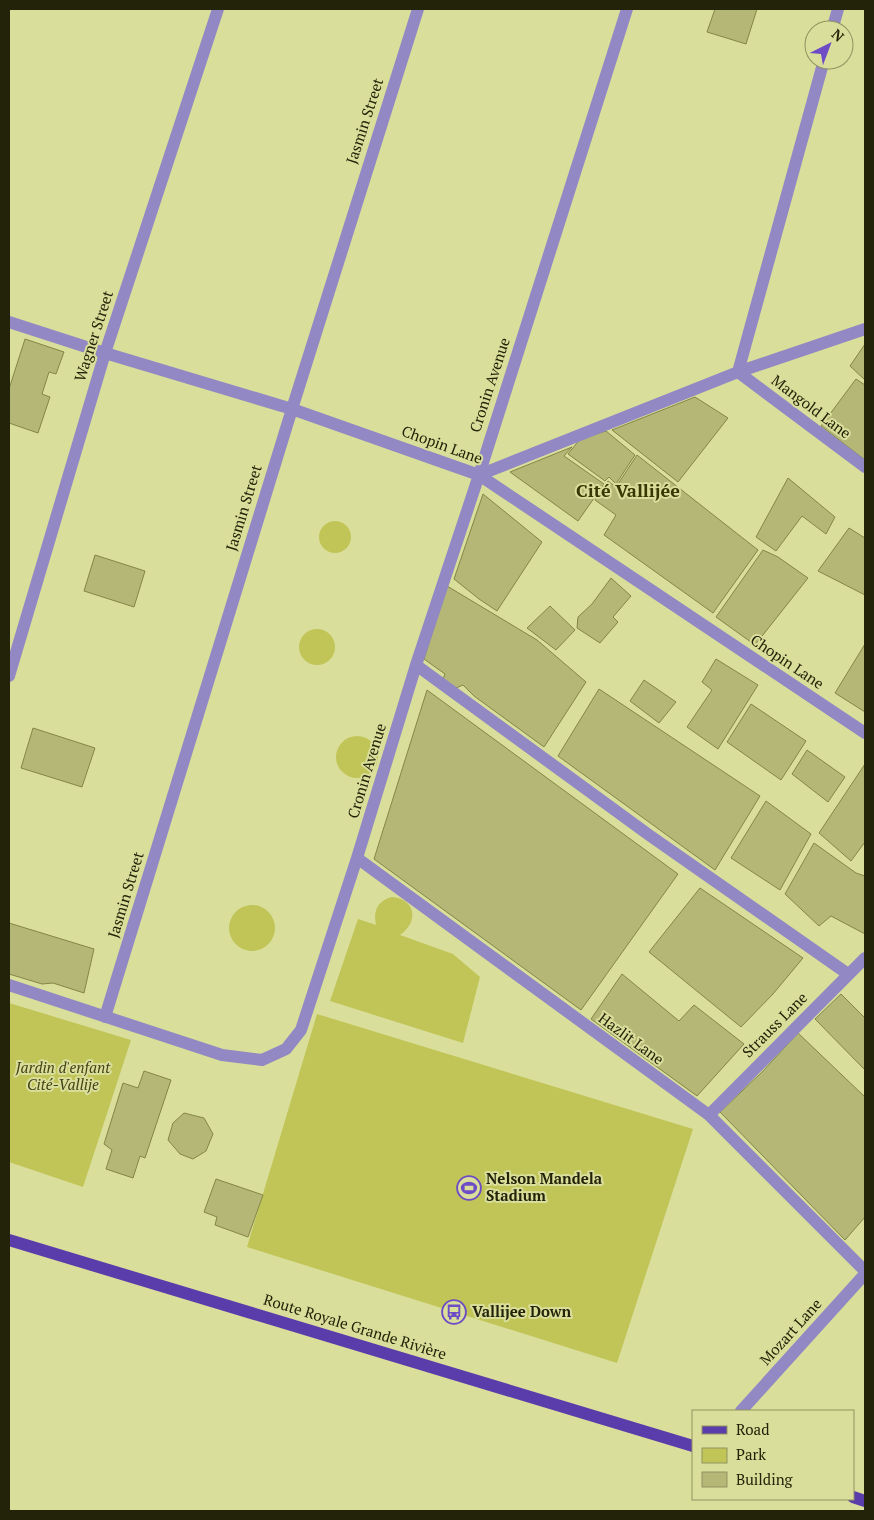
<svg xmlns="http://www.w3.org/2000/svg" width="874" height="1520" viewBox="0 0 874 1520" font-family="'PT Serif',serif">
  <rect width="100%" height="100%" fill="#dade9b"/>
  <path fill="#c1c557" d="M319 537a16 16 0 1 1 32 0a16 16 0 1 1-32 0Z
    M299 647a18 18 0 1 1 36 0a18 18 0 1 1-36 0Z
    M336 757a21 21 0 1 1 42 0a21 21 0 1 1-42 0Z
    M392,897C416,899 419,922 400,935L453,954L480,977L463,1043L330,1001L358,919L376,925C373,911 377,901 392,897Z
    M229 928a23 23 0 1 1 46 0a23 23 0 1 1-46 0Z
    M9,1003L131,1040L83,1187L9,1162Z
    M317,1014L693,1129L617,1363L247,1247Z"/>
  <path fill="#b4b776" stroke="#838645" d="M715,9H757L746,44L707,32Z
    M25,339L64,352L56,374L49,372L42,394L50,397L38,433L9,423V389Z
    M865,344V380L850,366Z
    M856,379L865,385V460L821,426Z
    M695,397L728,418L678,482L612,430Z
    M606,431L635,455L616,484L609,477L605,481L568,454L580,439Z
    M572,447L564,456L604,484L578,521L510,472Z
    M637,455L758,550L713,613L604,535L616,515L595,500L608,481L616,487Z
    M788,478L835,517L826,534L802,516L776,551L756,537Z
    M483,494L542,542L497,611L479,599L454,579Z
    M849,528L865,538V595L818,571Z
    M763,550L778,557L808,578L755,645L716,617Z
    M95,555L145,571L134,607L84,591Z
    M611,578L631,596L613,617L618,622L600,643L577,628L578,617L592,604Z
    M447,586L537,640L586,682L544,747L474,696L463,685L456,688L443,679L445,674L424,659Z
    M550,606L575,630L556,650L527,628Z
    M865,644V712L835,693Z
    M716,659L758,685L718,749L687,727L712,690L702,682Z
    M644,680L676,702L659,723L630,701Z
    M599,689L760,796L715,870L558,756Z
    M427,690L678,874L581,1010L374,859Z
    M751,704L806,741L781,780L727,742Z
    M33,728L95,748L82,787L21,768Z
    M807,750L845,777L828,802L792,774Z
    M865,764V842L851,861L819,833Z
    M766,801L811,834L780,890L731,858Z
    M814,843L856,873L865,876V934L831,916L819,926L785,894Z
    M700,888L803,958L773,994L741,1027L649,952Z
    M9,923L94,949L84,993L53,983L42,984L9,974Z
    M622,974L679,1021L694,1005L744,1044L697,1096L591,1019Z
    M841,994L865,1018V1070L815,1019Z
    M798,1033L865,1097V1217L845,1240L720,1112L762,1072Z
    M144,1071L171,1080L145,1158L140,1156L133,1178L106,1169L112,1150L104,1144L123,1083L138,1088Z
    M184,1113L204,1118L213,1134L206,1151L193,1159L180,1154L168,1140L173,1123Z
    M216,1179L263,1195L248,1237L215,1225L217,1217L204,1212Z"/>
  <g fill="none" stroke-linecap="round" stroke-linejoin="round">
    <path stroke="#9188c4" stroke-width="12" d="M832,30L838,9
      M824,60L738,372L865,467
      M9,322L105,353L292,409L479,475L865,733
      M479,475L738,372L865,329
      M416,665L649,835L848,974
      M9,676L105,353L218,9
      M357,858L709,1115L865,1271
      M9,985L222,1055L262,1060L286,1049L301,1030L357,858L416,665L479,475L627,9
      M105,1017L292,409L418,9
      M709,1115L865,958
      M741,1411L865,1274"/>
    <path stroke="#5b3cab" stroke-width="12" d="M9,1240L693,1446
      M853,1497L865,1501"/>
  </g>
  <defs>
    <g id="stadium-ring" transform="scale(1.25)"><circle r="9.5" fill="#dade9b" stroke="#6d4cc5" stroke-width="1.5"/><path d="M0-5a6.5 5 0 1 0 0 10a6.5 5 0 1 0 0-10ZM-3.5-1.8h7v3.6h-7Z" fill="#6d4cc5"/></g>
    <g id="bus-ring" transform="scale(1.25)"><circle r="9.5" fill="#dade9b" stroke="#6d4cc5" stroke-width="1.5"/><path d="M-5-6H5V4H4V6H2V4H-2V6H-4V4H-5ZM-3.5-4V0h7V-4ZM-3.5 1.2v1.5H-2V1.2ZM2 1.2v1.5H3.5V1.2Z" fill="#6d4cc5"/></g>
  </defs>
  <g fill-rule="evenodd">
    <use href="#stadium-ring" x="469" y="1188"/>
    <use href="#bus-ring" x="454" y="1312"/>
  </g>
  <g text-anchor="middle" stroke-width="4" stroke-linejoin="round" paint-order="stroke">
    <g font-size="15" fill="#222308" stroke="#dade9b">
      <text transform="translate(365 121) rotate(-72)" y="5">Jasmin Street</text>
      <text transform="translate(94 336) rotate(-72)" y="5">Wagner Street</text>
      <text transform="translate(490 385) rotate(-72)" y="5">Cronin Avenue</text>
      <text transform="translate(811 407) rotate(37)" y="5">Mangold Lane</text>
      <text transform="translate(442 445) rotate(20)" y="5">Chopin Lane</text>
      <text transform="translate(244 508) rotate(-73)" y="5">Jasmin Street</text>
      <text transform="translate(787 662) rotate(34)" y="5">Chopin Lane</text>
      <text transform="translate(367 771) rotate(-73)" y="5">Cronin Avenue</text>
      <text transform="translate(126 895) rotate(-73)" y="5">Jasmin Street</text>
      <text transform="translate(775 1025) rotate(-45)" y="5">Strauss Lane</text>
      <text transform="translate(631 1039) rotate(36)" y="5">Hazlit Lane</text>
      <text transform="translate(355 1327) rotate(17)" y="5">Route Royale Grande Rivière</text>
      <text transform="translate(791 1332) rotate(-48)" y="5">Mozart Lane</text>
    </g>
    <g font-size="15" font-style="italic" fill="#424314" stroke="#dade9b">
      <text x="63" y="1073">Jardin d'enfant<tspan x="63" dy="17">Cité-Vallije</tspan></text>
    </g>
    <g font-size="15" font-weight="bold" fill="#222308" stroke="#dade9b" text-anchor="start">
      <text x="486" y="1184">Nelson Mandela<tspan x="486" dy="17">Stadium</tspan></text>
      <text x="472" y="1317">Vallijee Down</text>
    </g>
    <g font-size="18" font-weight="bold" fill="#373804" stroke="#dade9b">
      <text x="628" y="497">Cité Vallijée</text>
    </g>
  </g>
  <rect width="874" height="1520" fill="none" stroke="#222308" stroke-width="20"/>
  <rect x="692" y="1410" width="162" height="90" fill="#dade9b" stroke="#909360"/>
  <rect x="702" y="1426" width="25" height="8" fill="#5b3cab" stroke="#909360"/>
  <text x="736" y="1435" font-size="15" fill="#222308">Road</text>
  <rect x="702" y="1448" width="25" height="15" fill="#c1c557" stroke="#909360"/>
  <text x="736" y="1460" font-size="15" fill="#222308">Park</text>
  <rect x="702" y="1472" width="25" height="15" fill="#b4b776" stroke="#909360"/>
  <text x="736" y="1485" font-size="15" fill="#222308">Building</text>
  <g transform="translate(829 45) rotate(42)"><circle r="24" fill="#dade9b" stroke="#909360"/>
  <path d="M0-4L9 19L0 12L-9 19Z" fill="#6d4cc5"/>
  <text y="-8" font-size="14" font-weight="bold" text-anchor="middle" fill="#222308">N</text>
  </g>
</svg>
